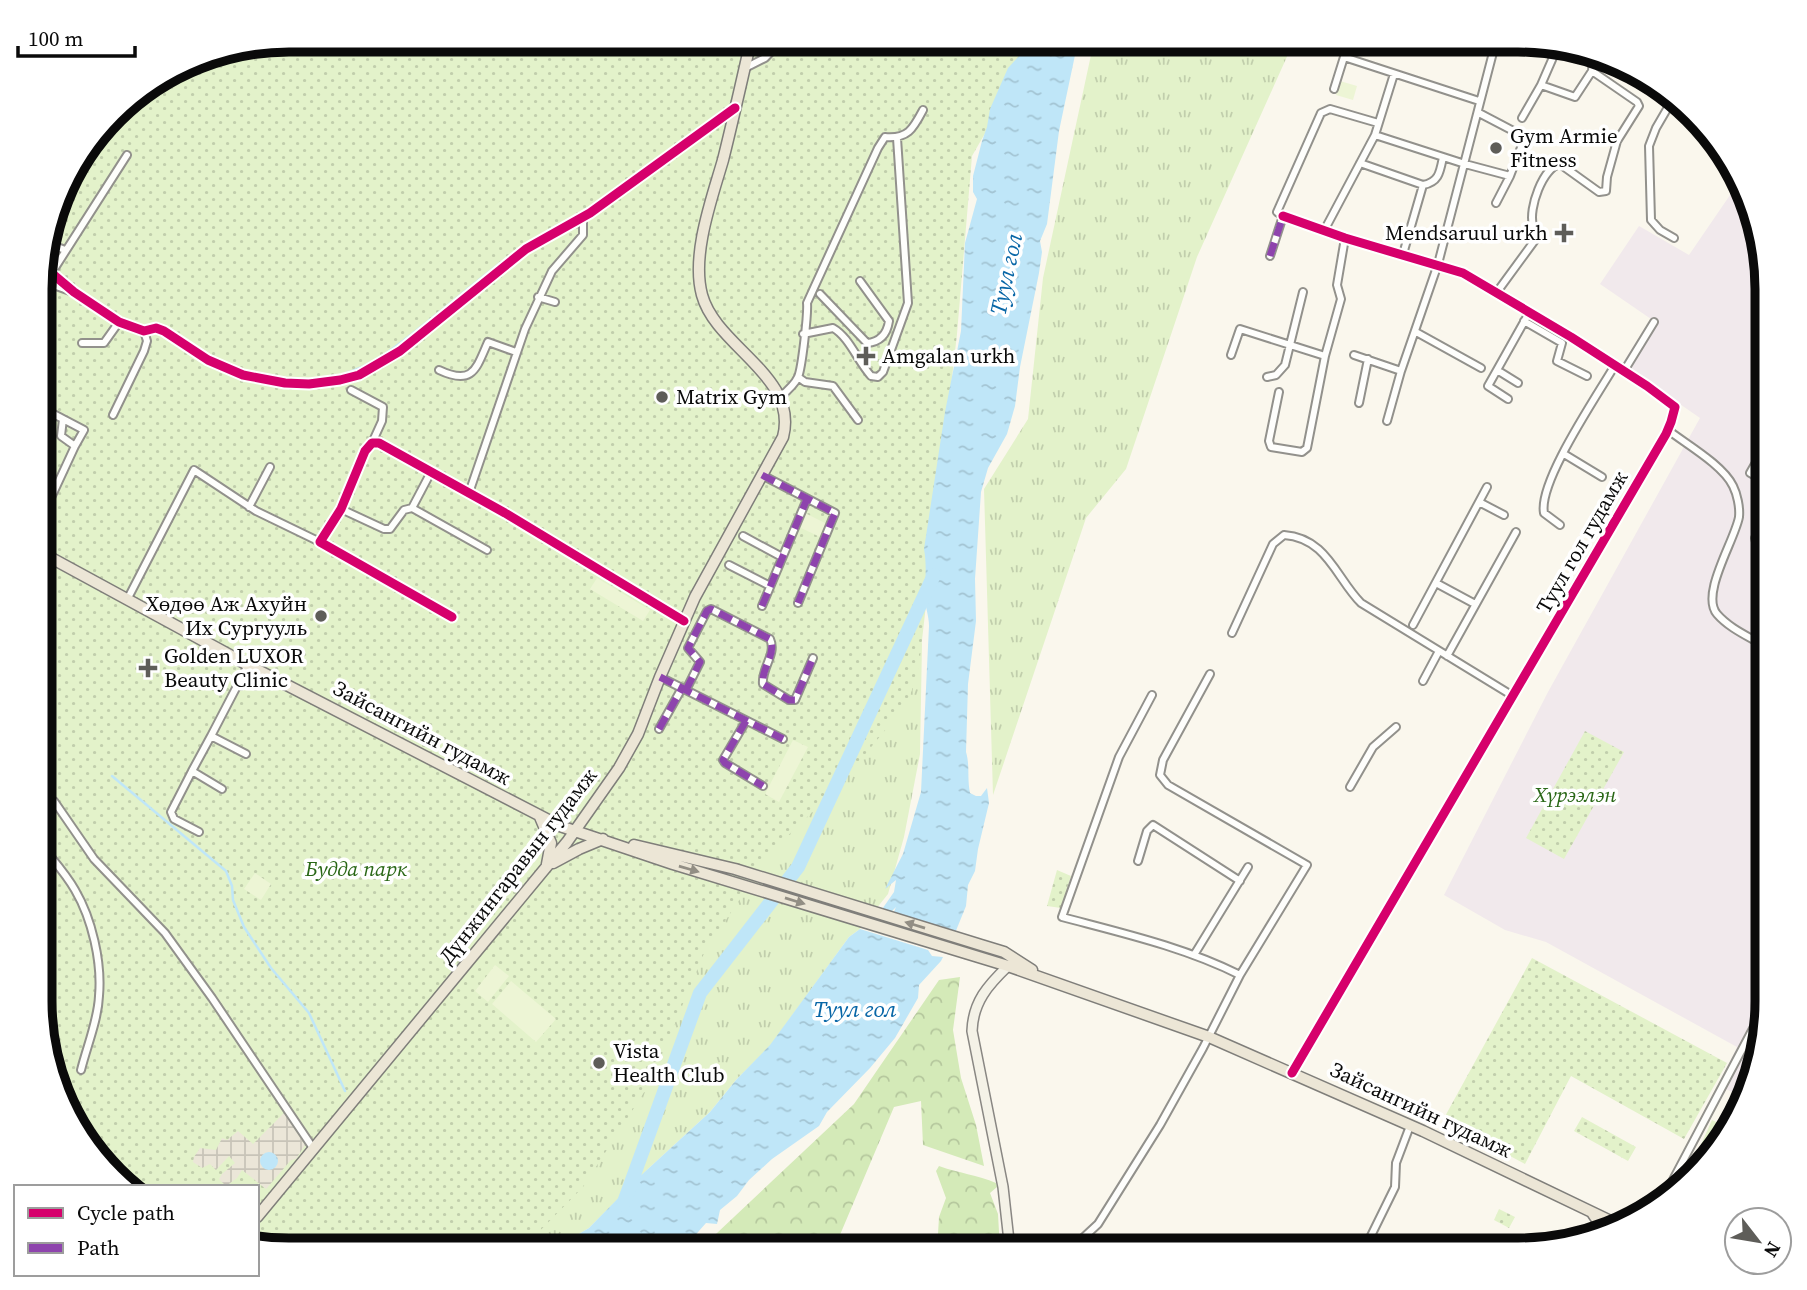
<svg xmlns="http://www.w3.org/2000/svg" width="1807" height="1290" viewBox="0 0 1807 1290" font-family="'Source Serif 4',serif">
  <defs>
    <pattern id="grass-tufts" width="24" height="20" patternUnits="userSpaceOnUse" patternTransform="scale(1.75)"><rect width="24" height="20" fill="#e3f2ca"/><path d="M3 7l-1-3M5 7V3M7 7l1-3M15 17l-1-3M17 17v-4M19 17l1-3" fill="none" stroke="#c1ceac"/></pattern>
    <pattern id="forest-crowns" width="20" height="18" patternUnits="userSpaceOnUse" patternTransform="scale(1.75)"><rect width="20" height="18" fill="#d4eab8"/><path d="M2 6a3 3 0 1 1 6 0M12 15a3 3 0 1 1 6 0" fill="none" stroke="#b5c79d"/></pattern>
    <pattern id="park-dots" width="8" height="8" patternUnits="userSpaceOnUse" patternTransform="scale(1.75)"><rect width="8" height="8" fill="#e3f2ca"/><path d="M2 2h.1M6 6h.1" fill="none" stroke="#c1ceac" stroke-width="1.8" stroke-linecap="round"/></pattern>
    <pattern id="plaza-grid" width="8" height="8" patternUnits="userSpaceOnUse" patternTransform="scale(1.75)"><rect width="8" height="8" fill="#ebe6d8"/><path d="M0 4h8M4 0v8" fill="none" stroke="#c8c4b8"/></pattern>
    <pattern id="water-ripples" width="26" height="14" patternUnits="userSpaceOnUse" patternTransform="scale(1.75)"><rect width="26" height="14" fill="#bfe6f8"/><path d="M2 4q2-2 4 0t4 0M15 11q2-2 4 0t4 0" fill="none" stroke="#a3c4d3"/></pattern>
  </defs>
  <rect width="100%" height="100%" fill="#faf7ed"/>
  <path fill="#f1e9ec" d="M1741,179L1766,274V1016L1746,1099L1718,1085L1737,1047L1546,942L1505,930L1444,895L1548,692L1700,418L1622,364L1651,319L1600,284L1639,226L1689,255Z"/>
  <path fill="url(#grass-tufts)" d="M1094,41H1294L1197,257L1126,469L1086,518L993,795L984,489L1028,419L1043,278Z
    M905,608L922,644L920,754L904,837L888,894L860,929L849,937L770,1046L736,1080L710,1112L649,1168L589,1228L553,1249H501L646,1010Z
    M1712,1120L1729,1128L1713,1154L1699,1149Z"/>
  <path fill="url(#forest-crowns)" d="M960,977L953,1030L961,1078L976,1125L984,1166L923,1145L921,1101L894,1107L834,1249H700L854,1104L939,980Z
    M939,1166C958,1173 978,1175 996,1183L997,1187L990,1193L998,1214L1000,1250H949L938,1234L939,1217L946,1198L936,1171Z"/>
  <path fill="url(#park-dots)" d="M290,40L1025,41L1014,83L972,156L957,334L918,675L906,705L838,787L773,850L705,951L650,1083L583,1187L522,1249H274L257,1245V1187H128L73,1125L42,1033V257L66,179L125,102L195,59Z
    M1585,731L1624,752L1564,859L1526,838Z
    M1057,870L1071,876L1061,908L1047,906Z
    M1532,958L1727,1063L1684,1139L1571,1076L1525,1164L1443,1120Z
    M1582,1117L1636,1147L1628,1161L1574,1131Z
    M1499,1209L1515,1217L1509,1228L1494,1220Z"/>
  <path fill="#edf5d5" d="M1340,81L1357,86L1353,100L1336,95Z
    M805,513L827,524L820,537L799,527Z
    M597,578L650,610L643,621L590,589Z
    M793,740L808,747L779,802L765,794Z
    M255,873L271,884L261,900L244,889Z
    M495,965L509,976L488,1002L475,991Z
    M511,981L556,1019L536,1042L492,1004Z"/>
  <path fill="url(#plaza-grid)" d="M284,1113L305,1145L296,1159L291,1160L266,1189L242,1170L237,1178L226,1186L219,1179L222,1174L235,1163L229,1156L216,1170L210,1164L202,1168L193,1162L194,1157L200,1148L216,1150L222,1138L227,1140L238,1131L253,1144Z"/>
  <path fill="url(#water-ripples)" d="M1033,41H1078L1059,131L1047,224L1040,241L1042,252L1039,273L1020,367L1015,406L1007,434L988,468L981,492L975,579L976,621L968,684L966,752C970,765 967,778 970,793L976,796H981L987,788L989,803L978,849L975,871L968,885L966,906L953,938L891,919L896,907L886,917L878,915L894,892L896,880L885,889L903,854L921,792L929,626C929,616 925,607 925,597C925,580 927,565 924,549L945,412L961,331L965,243L977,199L973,192V176L982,141L987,127L990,109L1008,68Z
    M860,929L928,950L932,956L943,957L941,961L919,985L918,998L895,1038L870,1068L827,1112L819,1126L772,1159L749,1180L737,1196L720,1210L717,1224L706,1223L683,1249H553L589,1228L637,1179L710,1112L736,1080L770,1045L849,937Z
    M260 1161a9 9 0 1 1 18 0a9 9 0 1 1-18 0Z"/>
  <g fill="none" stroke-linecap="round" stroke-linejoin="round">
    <path stroke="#bfe6f8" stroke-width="2.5" d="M238,370C272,379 310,384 344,374C373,365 399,345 422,326C467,291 509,251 560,224
      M112,776L226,871L232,886L233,900L244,927L271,968L309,1013L345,1091"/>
    <path stroke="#bfe6f8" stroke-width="14" d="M623,1205L700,993L798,867L934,575"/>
    <g stroke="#92918c" stroke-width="10">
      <path id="street" d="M1558,46L1541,85L1575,97L1592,71
        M745,68L765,58L782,40
        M1334,89L1344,57L1479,101
        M1479,113L1525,137L1510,176L1496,203
        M1522,118L1541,85
        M1375,135L1465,164L1510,176
        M1360,163L1423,185C1439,182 1440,172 1443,157
        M58,206L99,139
        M1283,216L1345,238L1463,273L1571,337L1647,386L1675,407L1671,422L1666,434L1292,1073
        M1283,216L1277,212L1321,113L1330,109L1378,123
        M1325,229L1375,135L1394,74
        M1674,238L1660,230L1651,220L1649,146L1656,128L1674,97
        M47,243L65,250
        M1403,254L1423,185
        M1270,256L1283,216
        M42,271L55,276L74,292L119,322L144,331L156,328L164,331L208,360L243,375L285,383L309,384L340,380L359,375L400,351L526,249L590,213L735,108
        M51,274L127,155
        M42,281L73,292
        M1497,292L1538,236C1537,232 1534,229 1533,225C1528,209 1543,167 1560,164L1599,192L1606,191L1607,177L1617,141L1639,106L1637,102L1592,71L1593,59
        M820,294L867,343C880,342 887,334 889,321L860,281
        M538,297L555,302
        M1524,321L1562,343L1557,361L1587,376
        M1416,332L1481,368
        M803,334L833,328C849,337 857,360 871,376L878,377L883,372L908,303L897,138
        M82,343H104L119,322
        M1231,355L1240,329L1325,356
        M1354,355L1401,371L1438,264L1496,41
        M439,370C473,386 476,369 488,342L516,352
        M1497,370L1518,383
        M1624,371L1654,322
        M798,377L805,382L833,386L858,420
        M1267,377L1276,375L1285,365L1303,292
        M351,390L383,407L382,421L372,443
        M1279,392L1269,441L1271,447L1302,452L1307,448L1325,356L1341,299L1337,285L1345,238
        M779,398C785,393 795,384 798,377C802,368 808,313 807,303L878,148L885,137C908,139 913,129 923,110
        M1508,399L1488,386L1529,313
        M1359,403L1368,359
        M42,408L84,430L75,446
        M113,415L144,351L147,341L144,331
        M1387,421L1401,371
        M1668,430C1686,444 1723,465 1733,486C1737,494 1740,507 1739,517C1735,540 1700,594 1717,614C1730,629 1750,637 1766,647
        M1766,445L1750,473L1766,482
        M1564,454L1602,477
        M762,475L835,513L798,603
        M469,493L525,329L552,271L583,235V218
        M42,496L50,500L42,515
        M50,500L75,446L61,436L63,419
        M1479,502L1504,515
        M249,507L270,467
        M412,508L487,550
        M341,509L384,529H390L404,510L412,508L431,472
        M1560,525L1544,513C1538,482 1597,396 1615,365
        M1763,526L1755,538L1766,582
        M743,536L782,557
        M729,565L770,586
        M1436,583L1475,604
        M127,600L194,470L256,511L320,542
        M762,606L807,499
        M452,617L320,542L341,509L365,451L372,443H379L505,513L684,621
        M1413,625L1487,487
        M1232,633L1273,544L1284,535C1327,538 1336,578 1361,603L1513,696
        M1447,656L1516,532
        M660,677L783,739
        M1423,681L1439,651
        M686,690L700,662L688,648L707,611L711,609L770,639C777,654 761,668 763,684L789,700H795L813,658
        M1152,695L1119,757L1062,917C1122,933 1184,947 1240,975
        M746,721L723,760L725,763L763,786
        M659,729L682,688
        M211,736L192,771L222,789
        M246,754L211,736L248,665
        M192,771L171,812L174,819L199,832
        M1350,787L1373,747L1396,727
        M42,796L54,801L94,859L165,933L212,998L313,1148
        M42,846C53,860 66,874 75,890C92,919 102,962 99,996C98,1020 87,1046 81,1070
        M1138,861L1147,831L1153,825L1240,881
        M1194,955L1248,867
        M1666,1193L1766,1004
        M1070,1250L1098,1224L1160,1125L1203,1048L1240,975L1307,865L1168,785L1160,775L1163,760L1210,674
        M1364,1250L1395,1187L1396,1163L1410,1126"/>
    </g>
    <g stroke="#898783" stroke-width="12">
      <path id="secondary" d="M1008,966C988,985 973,1002 972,1031L1003,1187L1010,1250"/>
    </g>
    <g stroke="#7f7e7a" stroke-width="13">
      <path id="primary" d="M42,553L248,665L560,826L673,864L1008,966L1209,1037L1423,1131L1621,1226
        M540,817L551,843L547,864
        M634,845L735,869L981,945L1004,952L1032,970
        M553,863L579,849L603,839
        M1593,1214L1604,1230
        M257,1217L567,842L619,768L638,734L660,677L695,597L783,437C799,376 716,347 702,295C691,255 712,198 723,160C733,120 742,80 751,40"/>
    </g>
    <use href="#street" stroke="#fefefc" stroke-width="6"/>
    <use href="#secondary" stroke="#f4f2e7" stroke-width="9"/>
    <use href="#primary" stroke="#ece6d6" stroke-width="10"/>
    <path stroke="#8e44ad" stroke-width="7" stroke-dasharray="14 7" stroke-linecap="butt" d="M1270,256L1283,216
      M762,475L835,513L798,603
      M762,606L807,499
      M660,677L783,739
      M686,690L700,662L688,648L707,611L711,609L770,639C777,654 761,668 763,684L789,700H795L813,658
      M746,721L723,760L725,763L763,786
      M659,729L682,688"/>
    <g stroke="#fff" stroke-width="13">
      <path id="cycleway" d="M1283,216L1345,238L1463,273L1571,337L1647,386L1675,407L1671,422L1666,434L1292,1073
        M42,271L55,276L74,292L119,322L144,331L156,328L164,331L208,360L243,375L285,383L309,384L340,380L359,375L400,351L526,249L590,213L735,108
        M452,617L320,542L341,509L365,451L372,443H379L505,513L684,621"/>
    </g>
    <use href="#cycleway" stroke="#d6006c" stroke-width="9"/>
  </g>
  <defs><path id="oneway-solid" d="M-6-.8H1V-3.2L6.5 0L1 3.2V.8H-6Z" transform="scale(1.75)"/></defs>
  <g fill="#928e84">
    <use href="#oneway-solid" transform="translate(689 869) rotate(16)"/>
    <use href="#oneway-solid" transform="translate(795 901) rotate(17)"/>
    <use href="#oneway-solid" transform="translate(915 925) rotate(-163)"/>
  </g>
  <g fill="#5e5d59" stroke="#fff" stroke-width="2.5">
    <circle cx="1496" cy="148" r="7"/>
    <path d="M1560.5 222.5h7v7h7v7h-7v7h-7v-7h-7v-7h7z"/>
    <path d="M862.5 345.5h7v7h7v7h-7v7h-7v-7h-7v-7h7z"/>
    <circle cx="662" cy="397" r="7"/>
    <circle cx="321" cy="616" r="7"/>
    <path d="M144.5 657.5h7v7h7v7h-7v7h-7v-7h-7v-7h7z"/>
    <circle cx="599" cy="1063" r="7"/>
  </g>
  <g text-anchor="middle" stroke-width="7" stroke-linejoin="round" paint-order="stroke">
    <g font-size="21" fill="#0a0a0a" stroke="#fff" text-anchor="start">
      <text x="1510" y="143">Gym Armie<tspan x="1510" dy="24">Fitness</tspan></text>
      <text x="1548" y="240" text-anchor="end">Mendsaruul urkh</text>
      <text x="882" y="363">Amgalan urkh</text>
      <text x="676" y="404">Matrix Gym</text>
      <text x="307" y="611" text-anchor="end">Хөдөө Аж Ахуйн<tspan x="307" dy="24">Их Сургууль</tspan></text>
      <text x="164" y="663">Golden LUXOR<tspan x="164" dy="24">Beauty Clinic</tspan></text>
      <text x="613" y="1058">Vista<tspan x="613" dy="24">Health Club</tspan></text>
    </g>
    <g font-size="21" fill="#0a0a0a" stroke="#fff">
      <text transform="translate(1582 542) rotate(-60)" y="7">Туул гол гудамж</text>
      <text transform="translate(422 733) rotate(28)" y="7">Зайсангийн гудамж</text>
      <text transform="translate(518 866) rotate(-52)" y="7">Дүнжингаравын гудамж</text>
      <text transform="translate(1421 1110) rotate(25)" y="7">Зайсангийн гудамж</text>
    </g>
    <g font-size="21" font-style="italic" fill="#296716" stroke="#fff">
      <text x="1575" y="802">Хүрээлэн</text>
      <text x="356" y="876">Будда парк</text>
    </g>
    <g font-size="23" font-style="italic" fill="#0967a7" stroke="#fff">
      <text transform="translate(1006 274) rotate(-78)" y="8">Туул гол</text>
      <text x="855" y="1017">Туул гол</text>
    </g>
  </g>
  <path d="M0 0H1807V1290H0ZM289 52H1518A237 237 0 0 1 1755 289V1001A237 237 0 0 1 1518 1238H289A237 237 0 0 1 52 1001V289A237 237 0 0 1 289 52Z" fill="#fff" fill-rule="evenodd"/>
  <path fill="none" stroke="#0a0a0a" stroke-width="9" d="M289 52H1518A237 237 0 0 1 1755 289V1001A237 237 0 0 1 1518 1238H289A237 237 0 0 1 52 1001V289A237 237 0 0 1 289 52Z"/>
  <rect x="14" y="1185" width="245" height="91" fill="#ffffff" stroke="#9d9d9d" stroke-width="2"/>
  <rect x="28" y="1208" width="35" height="10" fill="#d6006c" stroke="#9d9d9d" stroke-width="2"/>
  <text x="77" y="1220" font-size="21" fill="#0a0a0a">Cycle path</text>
  <rect x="28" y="1243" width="35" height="10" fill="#8e44ad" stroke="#9d9d9d" stroke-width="2"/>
  <text x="77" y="1255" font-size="21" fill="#0a0a0a">Path</text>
  <g transform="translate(1758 1241) rotate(121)"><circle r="33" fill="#ffffff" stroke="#9d9d9d" stroke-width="2"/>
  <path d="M0-5L12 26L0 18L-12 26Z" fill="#5e5d59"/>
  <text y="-10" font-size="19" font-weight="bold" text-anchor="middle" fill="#0a0a0a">N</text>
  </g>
  <path d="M18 46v10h117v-10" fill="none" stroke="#0a0a0a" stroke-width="3.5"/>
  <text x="28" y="46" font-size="21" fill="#0a0a0a" stroke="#ffffff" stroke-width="5" paint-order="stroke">100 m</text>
</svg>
